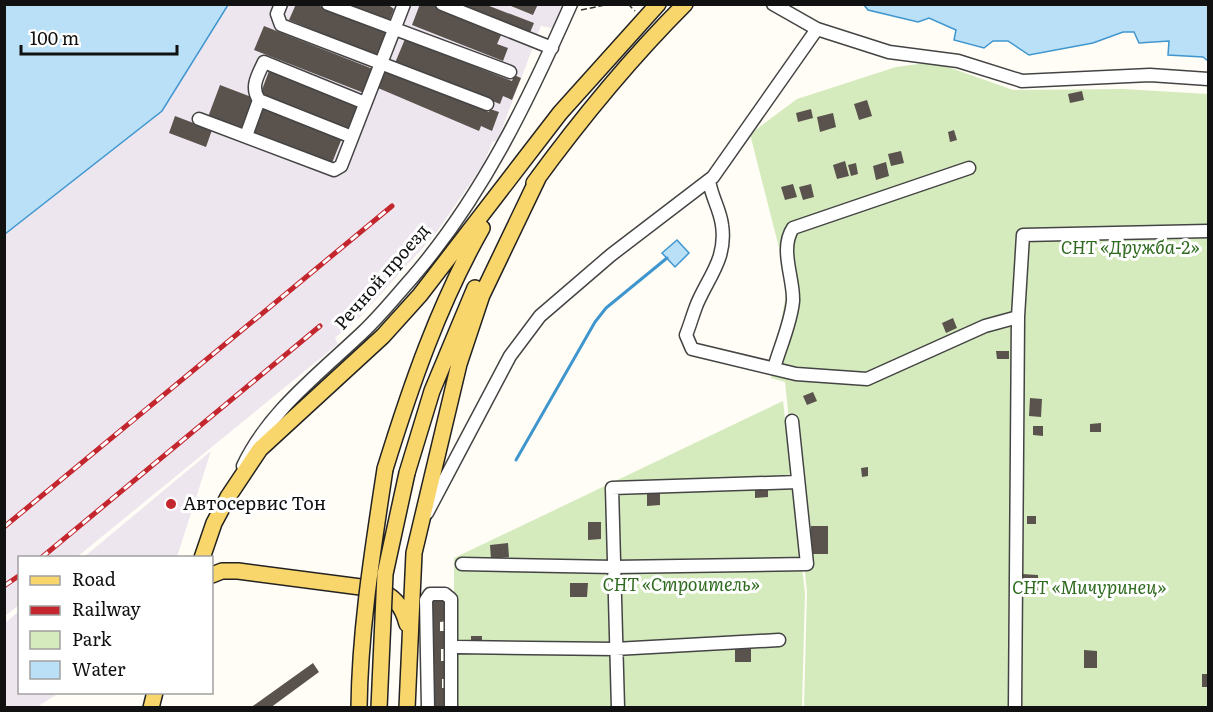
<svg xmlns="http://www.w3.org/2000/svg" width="1213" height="712" viewBox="0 0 1213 712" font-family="Literata,serif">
  <rect width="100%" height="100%" fill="#fffdf5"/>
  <path fill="#eee6ef" d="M228,5H567L552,28L541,26L497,142L493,141L483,165L436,233L360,317L335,338L338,344L77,557L20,558L19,605L5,616V234L162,111Z
    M211,451L177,557H84Z
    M19,611L20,692L59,693L37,707H5V623Z"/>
  <path fill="#d5ebbd" d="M934,62L1013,90L1123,89L1208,94V707H804L807,592L785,382L771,378L788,283L750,134L797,99L896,67Z
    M783,401L805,593L802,707H454V558Z"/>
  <path fill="#b9e0f7" stroke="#3f96cf" stroke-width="1.5" d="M5,4L228,5L162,111L5,234Z
    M864,5H1208V61L1203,57L1168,55L1169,41L1139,43L1134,32H1123L1093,43L1029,55L1008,41H993L984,48L954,40L956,30L929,18L918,22L868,10Z
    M677,240L689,253L675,267L662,253Z"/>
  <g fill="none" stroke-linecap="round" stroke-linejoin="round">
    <path stroke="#3f96cf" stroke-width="3" d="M516,460L595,322L606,308L667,258"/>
  </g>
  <path fill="#5a524d" d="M296,4H315L386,33L377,56L289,20Z
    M346,4H387L394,9L389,22Z
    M420,4H431L502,33L497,44L508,48L503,61L412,25Z
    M484,4L534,23L529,35L450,5Z
    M506,4H538L533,15Z
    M264,26L373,69L364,93L254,50Z
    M405,39L512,81L514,75L521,78L512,100L503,96L500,104L395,63Z
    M269,71L357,107L348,130L260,95Z
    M385,72L489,112L490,109L499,112L492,131L481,126L479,131L378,88Z
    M220,85L254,98L241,130L208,117Z
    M1082,91L1084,100L1070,103L1068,94Z
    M867,100L872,116L859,120L854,104Z
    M262,107L342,138L332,163L252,132Z
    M811,109L813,118L798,122L796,113Z
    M833,113L836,127L820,132L817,117Z
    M175,116L212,130L206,147L169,133Z
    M954,130L957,140L950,142L948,132Z
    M901,151L904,163L891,166L888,154Z
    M845,161L849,176L837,179L833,165Z
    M886,162L889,176L876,180L873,166Z
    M856,163L858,174L851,176L848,165Z
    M793,184L797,197L785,200L781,187Z
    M811,184L814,197L803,200L799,187Z
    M953,318L957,328L946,333L942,323Z
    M996,351H1009V359H997Z
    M813,392L817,401L807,405L803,396Z
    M1030,398L1042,399L1041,417L1029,416Z
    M1101,423V432H1090V424Z
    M1033,426H1043V436L1033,435Z
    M868,467V476L862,477L861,468Z
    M755,485H768V497L755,498Z
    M660,489V505L647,506V490Z
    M1027,516H1036V524H1027Z
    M588,522H601V539L588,540Z
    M811,526H828V554H811Z
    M508,543L509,557L491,559L490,545Z
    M1022,574L1038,575V591L1022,590Z
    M570,583H588L587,597H570Z
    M430,601H448V621L440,622V631H448V649H441V661H448V679H442V688H448V708H432Z
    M471,636H482V645H471Z
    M735,643L751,644V662H735Z
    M1084,650L1097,651V668H1084Z
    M313,663L319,672L270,708H250Z
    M1202,674H1208V687H1202Z"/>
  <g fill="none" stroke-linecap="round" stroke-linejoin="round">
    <g stroke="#444" stroke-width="15">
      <path id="minor" d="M281,4L277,14L281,25L487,104
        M328,4L510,72
        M442,4L552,48
        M773,4L817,29L889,52L958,61L1022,81L1150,75L1208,79
        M199,119L334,170L341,166L404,4
        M246,136L259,100
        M352,137L259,100C250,87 258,75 264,62L365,103
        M709,180C711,196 720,209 722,225C727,258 709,276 697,304C693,314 690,325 686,335L692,349L796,374L867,379L985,326L1018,317L1023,235L1208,231
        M774,368C780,347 791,323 793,301C794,278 779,249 793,228L969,168
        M243,466C268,412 321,372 363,332C381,315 396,296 412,278C482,197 528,101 571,4
        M427,513L510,356L540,316L611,255L713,177L817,29
        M462,564L614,567L807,564L792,421
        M458,647L615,649L779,640
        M428,708L426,600L430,594H445L451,599V708
        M618,708L612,488L798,482
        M1015,708L1018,317"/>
    </g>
    <g stroke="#222" stroke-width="18">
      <path id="major" d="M534,183C580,120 629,60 685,4
        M385,469C411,385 439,304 482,228
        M407,473L432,391L475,288
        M202,558L214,523L228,497L260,449L383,336L420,295L560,113L658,4
        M212,575L222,571H238L376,589C394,596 402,605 407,624
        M151,708L155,692
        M407,708L414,553L459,364L482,295L539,176"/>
    </g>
    <path stroke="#333" stroke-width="1.5" stroke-dasharray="6 3" stroke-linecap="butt" d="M628,4L635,11
      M581,10L610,4"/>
    <use href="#minor" stroke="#fff" stroke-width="12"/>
    <use href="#major" stroke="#f9d66b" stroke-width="15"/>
    <g stroke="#c4262e" stroke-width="5">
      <path id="rail" d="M4,527L392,206
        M41,558L320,326
        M4,586L20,575"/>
    </g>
    <use href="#rail" stroke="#fff" stroke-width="3" stroke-dasharray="9" stroke-linecap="butt"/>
    <g stroke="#222" stroke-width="18" stroke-linecap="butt">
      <path id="major-bridge" d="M359,708C360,627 373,549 385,469
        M379,708L385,574L407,473"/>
    </g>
    <use href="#major-bridge" stroke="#f9d66b" stroke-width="15"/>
  </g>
  <circle fill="#c4262e" stroke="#fff" stroke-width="2" cx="171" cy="504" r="6"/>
  <g text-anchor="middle" stroke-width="6" stroke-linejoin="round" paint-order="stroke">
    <g font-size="18" font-style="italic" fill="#2f6b1f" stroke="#fff">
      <text x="1130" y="254">СНТ «Дружба-2»</text>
      <text x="681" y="591">СНТ «Строитель»</text>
      <text x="1089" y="594">СНТ «Мичуринец»</text>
    </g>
    <g font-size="18" fill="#111" stroke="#fff">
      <text transform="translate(382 277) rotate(-49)" y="6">Речной проезд</text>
    </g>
    <g font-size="18" fill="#111" stroke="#fff" text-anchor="start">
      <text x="183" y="510">Автосервис Тон</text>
    </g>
  </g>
  <rect width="1213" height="712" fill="none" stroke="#111111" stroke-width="12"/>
  <rect x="18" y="556" width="195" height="138" fill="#ffffff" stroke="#a0a0a0" stroke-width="1.5"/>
  <rect x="30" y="576" width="30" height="9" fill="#f9d66b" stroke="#a0a0a0" stroke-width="1.5"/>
  <text x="72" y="586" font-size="18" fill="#111111">Road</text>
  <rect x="30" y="606" width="30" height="9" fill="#c4262e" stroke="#a0a0a0" stroke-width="1.5"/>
  <text x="72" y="616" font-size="18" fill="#111111">Railway</text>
  <rect x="30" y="631" width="30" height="18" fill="#d5ebbd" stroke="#a0a0a0" stroke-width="1.5"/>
  <text x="72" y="646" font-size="18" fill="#111111">Park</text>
  <rect x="30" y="661" width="30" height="18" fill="#b9e0f7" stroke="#a0a0a0" stroke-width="1.5"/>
  <text x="72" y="676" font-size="18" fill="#111111">Water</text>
  <path d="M21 45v9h156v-9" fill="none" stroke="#111111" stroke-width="3"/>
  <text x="30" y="45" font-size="18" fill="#111111" stroke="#ffffff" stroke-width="4.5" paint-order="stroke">100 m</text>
</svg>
